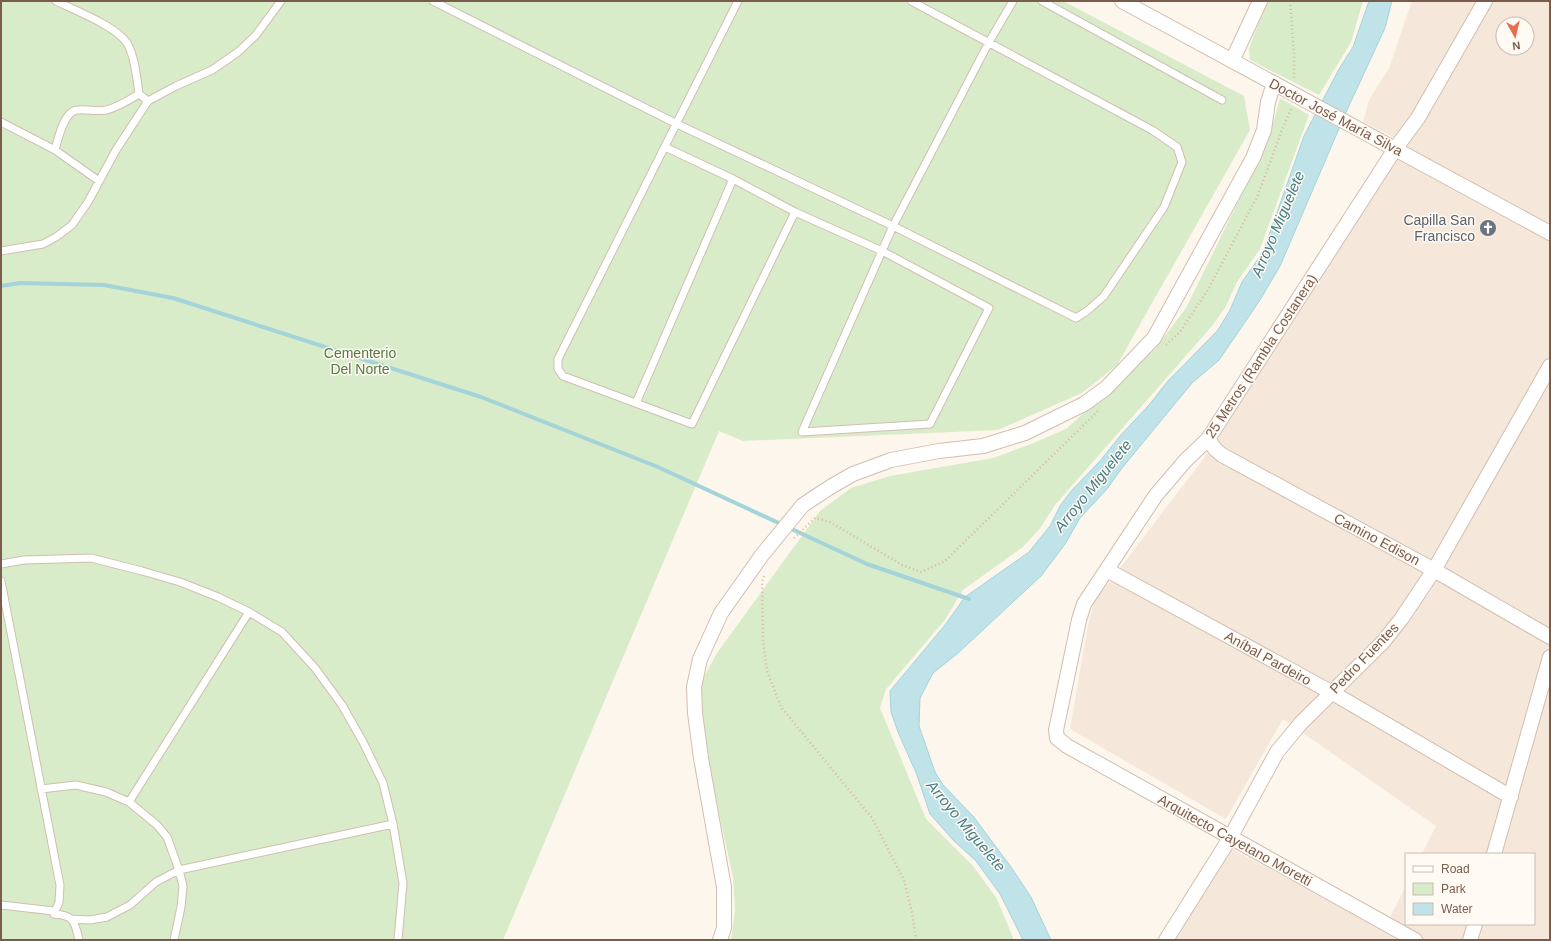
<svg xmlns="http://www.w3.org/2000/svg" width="1551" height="941" viewBox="0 0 1551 941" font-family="Arial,sans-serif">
  <rect width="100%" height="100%" fill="#fdf6ec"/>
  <path fill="#f5e8da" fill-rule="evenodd" d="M1412,1H1550V940H1176L1230,848L1384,929L1406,886V924H1534V854H1422L1436,826L1283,719L1226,819L1070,729L1088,625L1094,602L1204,458L1407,144L1363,122L1369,100L1389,68ZM1503,24H1527V48H1503Z"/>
  <path fill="#d8ecc9" d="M1,1H1063L1244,96L1250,130L1117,365L1082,393L998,430L743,441L719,431L503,940H1Z
    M1267,1H1363L1351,42L1319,95L1250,60L1249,48Z
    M1280,98L1309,115L1260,249L1237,282L1225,308L1212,326L1055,505L1041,527L1023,547L963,590L944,621L886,689L880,708L926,819L973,866L997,899L1014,940H731L735,911L733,877L695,704L705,675L717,653L820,511L851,488L890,476L993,458L1031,444L1066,429L1155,349L1186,308L1269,139Z"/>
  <path fill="#bfe3e8" stroke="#a5d3da" d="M1369,1H1392L1385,28L1347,110L1280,266L1260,300L1241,328L1219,360L1192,383L1122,468L1107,489L1080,518L1065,544L1041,576L957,654L933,673L920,698L919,726L935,772L943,785L973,816L1011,867L1031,897L1051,940H1023L1000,894L976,861L954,841L930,814L917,775L898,732L891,712L890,691L945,625L965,597L1029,552L1050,526L1060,506L1072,490L1100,461L1120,436L1149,405L1167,382L1218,330L1230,310L1242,282L1263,252L1304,136L1339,69L1353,47Z"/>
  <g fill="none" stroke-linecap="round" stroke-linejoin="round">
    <path stroke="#a5d3da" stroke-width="4" d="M1,286L20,283L104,285L173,298L481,397L658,467L867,564L969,599"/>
    <g stroke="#d1beb0" stroke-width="9">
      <path id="lane" d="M56,1C74,10 116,26 127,43C135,56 137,80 139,94L148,101
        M433,1L677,124L893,226L1076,318L1087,311L1104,296L1164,207L1182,162L1177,147L1152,130L911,1
        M738,1L558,359V369L563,376L692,424L795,212
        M1042,1L1222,100
        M1,122L55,150L99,181
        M665,147L733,179L795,212L882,251L989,308L930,424L802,432L882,251L893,226L989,42L1013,1
        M55,150C58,139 64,110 78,110C87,109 97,112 106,110C117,108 129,100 139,94
        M1,251L43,244L56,237L72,225L88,202L116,150L148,101L176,86L212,70L238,52L256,35L281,1
        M636,403L733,179
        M1,564L24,560L91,558L142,571L180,582L218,597L249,612L282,632L315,668L342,705L363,742L383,783L393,824L403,883L398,940
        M1,581L60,885L59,902L54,914
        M41,789L76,785L106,792L129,802L157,825L167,837L179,870L183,886L181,907L174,940
        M129,802L249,612
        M1,905L54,911V914C74,915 75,922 79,940
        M71,919L90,920L107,917L130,905L156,882L179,870L393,824"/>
    </g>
    <g stroke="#d1beb0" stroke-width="16">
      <path id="street" d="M1122,1L1550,233
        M1232,61L1260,1
        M1208,439L1215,449L1222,455L1434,570L1550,637
        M1107,570L1331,692L1511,797
        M1494,854L1550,657
        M720,940L724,928V887L701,758L695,713L694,687L700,659L721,613L762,555L803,505L832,486L853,474L891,460L939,451L983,446L1025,433L1084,404L1106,388L1154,338L1253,158L1264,130L1268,102L1274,83
        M1166,940L1230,838L1277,752L1301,723L1383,642L1402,618L1434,570L1550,366
        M1415,940L1067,746L1057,738L1056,730L1079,620L1084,604L1156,495L1186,460L1208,439L1395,149L1418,118L1485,1
        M1470,940L1475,924"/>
    </g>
    <path stroke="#d9b8a5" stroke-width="2.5" stroke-dasharray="1 3" stroke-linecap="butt" d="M1290,1L1294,53V80
      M1166,345L1180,332L1209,288L1258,195L1283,127L1292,107
      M794,538L815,518L830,522L902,565L921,572L945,561L1098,411
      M764,576L762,582L763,641L767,671L781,707L872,818L904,880L912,913L916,940"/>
    <use href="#lane" stroke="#fff" stroke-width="7"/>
    <use href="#street" stroke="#fff" stroke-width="14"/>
  </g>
  <defs>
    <g id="church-disc" transform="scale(0.9)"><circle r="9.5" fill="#6b7280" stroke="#fffaf3"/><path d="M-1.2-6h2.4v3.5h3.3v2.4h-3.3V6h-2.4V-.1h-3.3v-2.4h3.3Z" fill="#fff"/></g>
  </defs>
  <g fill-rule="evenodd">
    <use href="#church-disc" x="1488" y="228"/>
  </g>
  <g text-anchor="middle" stroke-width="3" stroke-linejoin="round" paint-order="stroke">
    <g font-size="14" fill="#7a5c4d" stroke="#fffaf3">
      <text transform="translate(1336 117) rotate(28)" y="5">Doctor José María Silva</text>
      <text transform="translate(1261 356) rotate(-57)" y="5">25 Metros (Rambla Costanera)</text>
      <text transform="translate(1377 539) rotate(28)" y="5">Camino Edison</text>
      <text transform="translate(1268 658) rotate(29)" y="5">Aníbal Pardeiro</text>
      <text transform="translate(1364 658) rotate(-46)" y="5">Pedro Fuentes</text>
      <text transform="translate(1235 840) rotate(29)" y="5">Arquitecto Cayetano Moretti</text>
    </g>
    <g font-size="14" fill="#5b616d" stroke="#fffaf3" text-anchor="end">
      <text x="1475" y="225">Capilla San<tspan x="1475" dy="16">Francisco</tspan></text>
    </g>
    <g font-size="14" fill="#537a41" stroke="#fffaf3">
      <text x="360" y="358">Cementerio<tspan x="360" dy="16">Del Norte</tspan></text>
    </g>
    <g font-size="15" font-style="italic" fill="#437c86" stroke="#fffaf3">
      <text transform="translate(1278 224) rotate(-67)" y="5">Arroyo Miguelete</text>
      <text transform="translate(1093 486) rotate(-51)" y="5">Arroyo Miguelete</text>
      <text transform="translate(966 826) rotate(50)" y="5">Arroyo Miguelete</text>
    </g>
  </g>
  <rect width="1551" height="941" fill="none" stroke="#7a5c4d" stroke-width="4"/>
  <rect x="1405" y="853" width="130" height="72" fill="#fffaf3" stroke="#cabbb1"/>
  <rect x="1413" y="866" width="20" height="6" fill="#ffffff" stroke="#cabbb1"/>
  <text x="1441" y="873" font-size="12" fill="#7a5c4d">Road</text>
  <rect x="1413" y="883" width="20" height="12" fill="#d8ecc9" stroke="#cabbb1"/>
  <text x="1441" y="893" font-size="12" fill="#7a5c4d">Park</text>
  <rect x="1413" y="903" width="20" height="12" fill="#bfe3e8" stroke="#cabbb1"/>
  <text x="1441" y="913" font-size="12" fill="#7a5c4d">Water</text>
  <g transform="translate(1515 36) rotate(172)"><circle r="19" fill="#fffaf3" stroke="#cabbb1"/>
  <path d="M0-3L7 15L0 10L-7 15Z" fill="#e76f51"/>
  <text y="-6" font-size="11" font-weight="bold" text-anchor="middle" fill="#7a5c4d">N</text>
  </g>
</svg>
